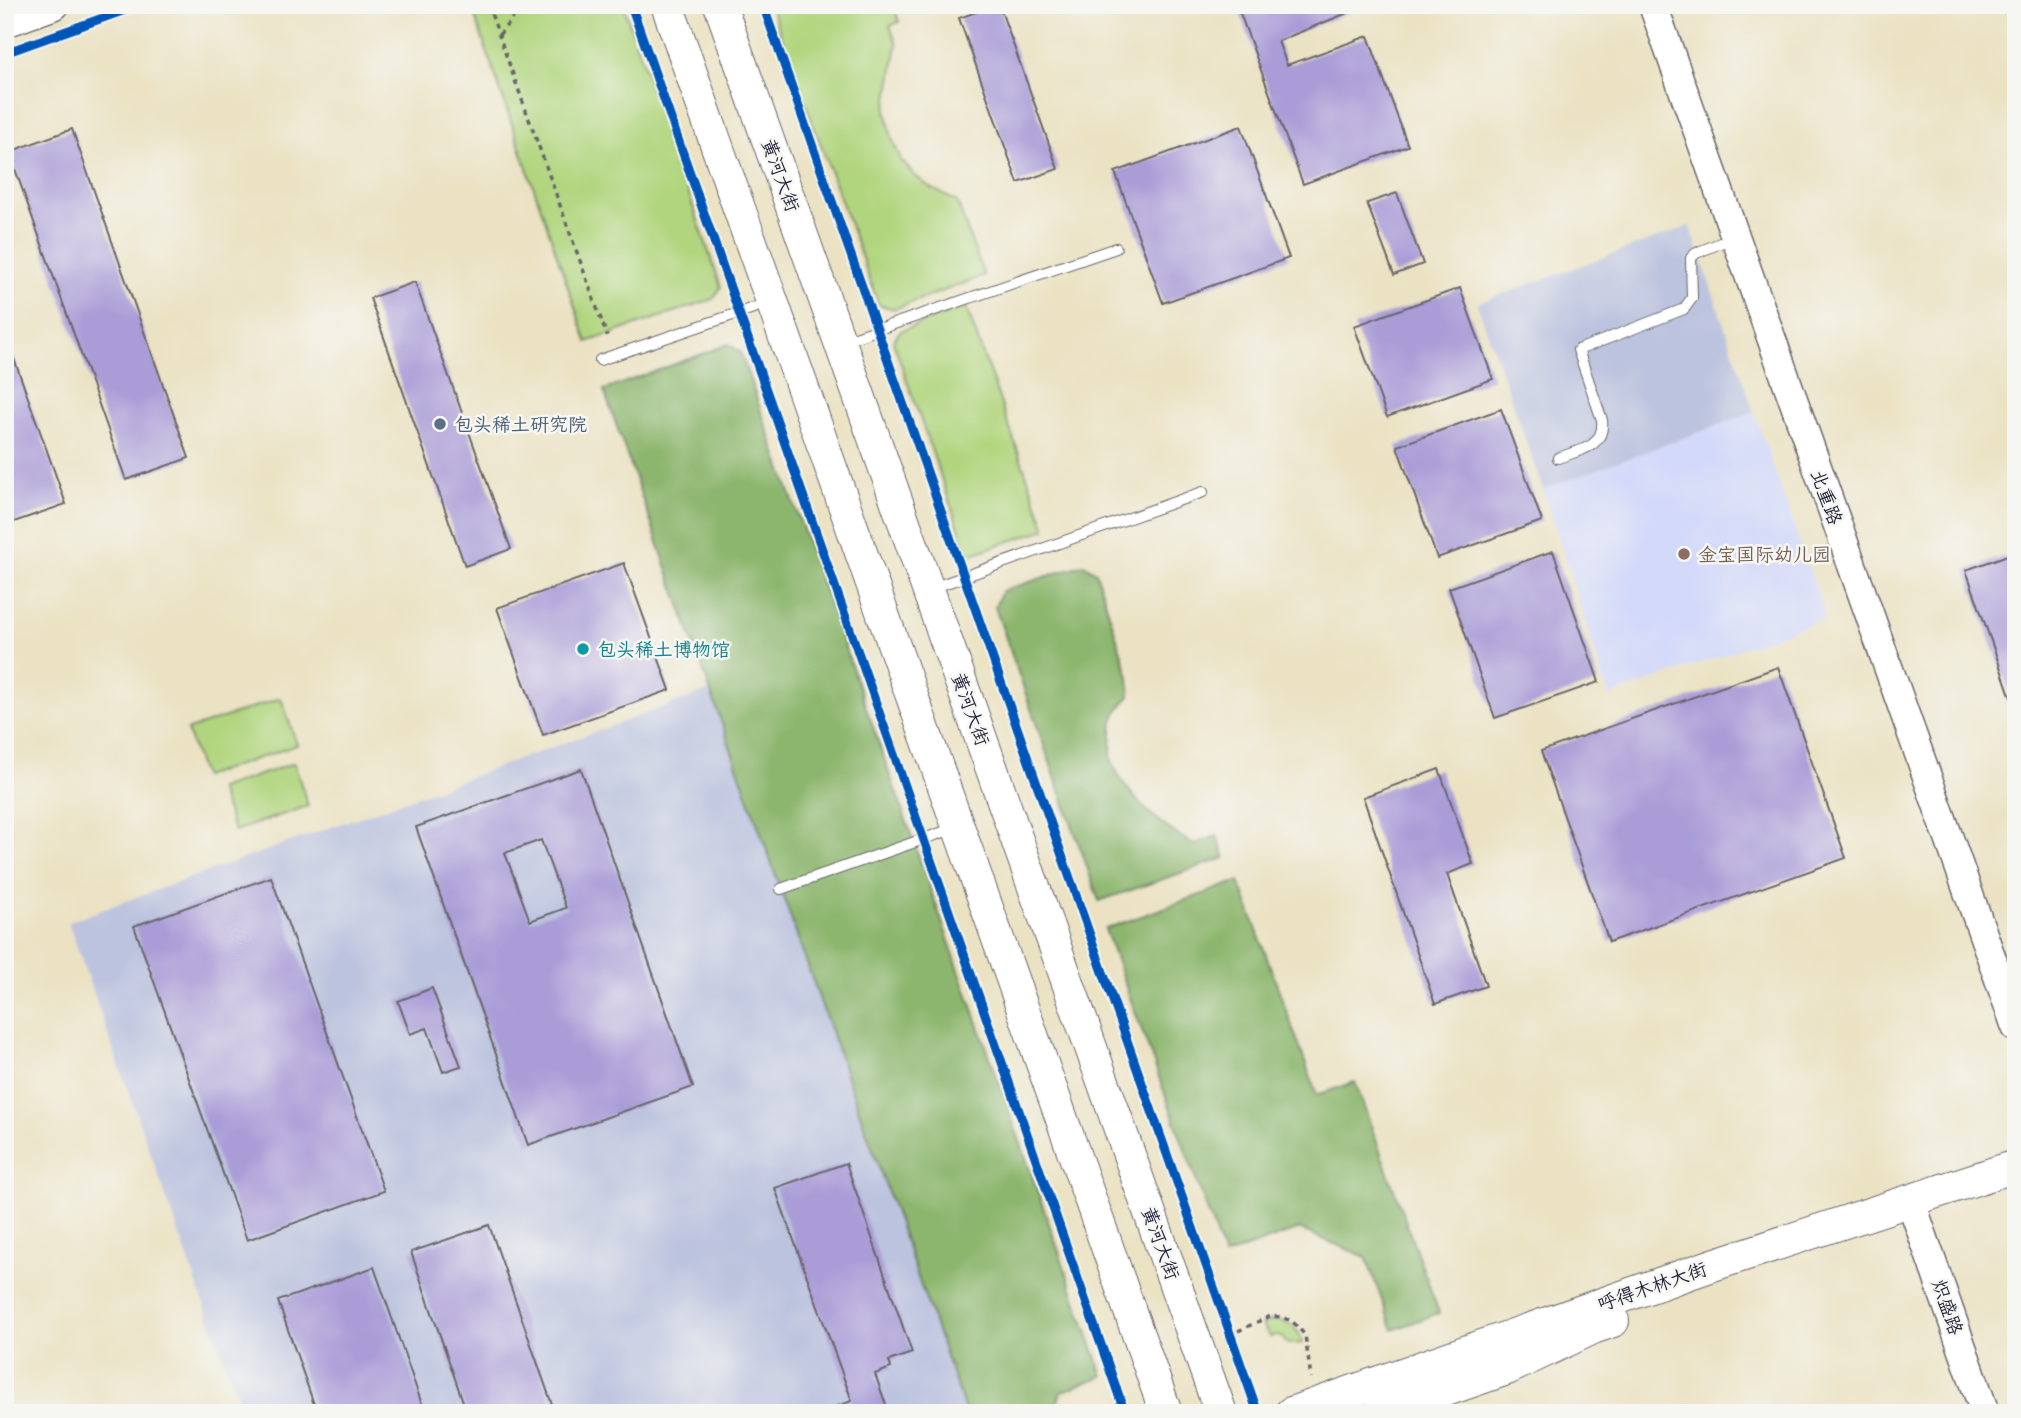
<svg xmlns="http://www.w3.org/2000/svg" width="2021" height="1418" viewBox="0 0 2021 1418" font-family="Delius,'LXGW WenKai TC',sans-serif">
  <rect width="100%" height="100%" fill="#f6f6f2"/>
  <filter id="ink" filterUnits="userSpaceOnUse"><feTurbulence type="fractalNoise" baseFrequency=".0143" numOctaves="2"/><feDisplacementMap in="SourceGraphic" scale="14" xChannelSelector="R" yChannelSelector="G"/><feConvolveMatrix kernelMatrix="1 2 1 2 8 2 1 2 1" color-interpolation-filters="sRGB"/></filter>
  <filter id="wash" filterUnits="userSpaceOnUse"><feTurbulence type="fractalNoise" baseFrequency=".00686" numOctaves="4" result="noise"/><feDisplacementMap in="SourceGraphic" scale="28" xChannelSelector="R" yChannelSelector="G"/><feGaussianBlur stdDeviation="1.57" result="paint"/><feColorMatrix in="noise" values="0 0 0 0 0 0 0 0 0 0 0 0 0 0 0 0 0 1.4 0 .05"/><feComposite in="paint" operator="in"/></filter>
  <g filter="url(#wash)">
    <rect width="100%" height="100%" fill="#ebe2c3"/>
    <path fill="#d3d9f9" d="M1754,412L1826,618L1609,696L1543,489Z"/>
    <path fill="#bcc3de" d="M1690,226L1754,412L1543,489L1477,303Z
      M711,690L966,1413H243L68,922Z"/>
    <path fill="#b1d57e" stroke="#6a7c5c" stroke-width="2" d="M471,5H623L721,287L713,299L587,342Z
      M770,5H894L899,22L890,26L897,44L886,111L892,139L901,160L914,175L931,188L957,202L984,276L894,309L879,305Z
      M966,307L1046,529L972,554L967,551L893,341L900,331Z
      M281,698L297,745L203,777L187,730Z
      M294,763L308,806L234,831L219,789Z
      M1273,1320C1288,1321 1299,1328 1303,1343L1287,1344L1283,1338L1275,1335L1270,1337L1262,1324Z"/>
    <path fill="#8cb66d" stroke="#576c54" stroke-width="2" d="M729,344L740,352L1103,1376L1061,1392L1054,1413H966L604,390Z
      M1084,564L1096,572L1129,677L1130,696C1125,702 1116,710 1114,718C1112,725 1110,754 1112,761C1124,794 1164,830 1194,844L1217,836L1225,858L1099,901L995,607L1002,591Z
      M1239,881L1317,1095L1355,1082L1439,1313L1393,1330L1366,1257L1299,1229L1224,1256L1105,929Z"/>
    <g id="blocks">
      <path fill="#a99cd7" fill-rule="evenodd" d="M996,5H999L1058,169L1018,183L959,18Z
        M1237,5H1367L1278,41L1287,65L1368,36L1408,146L1303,184Z
        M1241,126L1289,258L1163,303L1115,172Z
        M72,129L189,458L126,480L9,152Z
        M1397,193L1423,264L1394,275L1367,203Z
        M415,282L511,549L465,566L370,298Z
        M1460,288L1493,379L1387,417L1354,326Z
        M7,339L66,504L5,525V340Z
        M1501,409L1542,521L1437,558L1397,446Z
        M1553,551L1599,682L1495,718L1449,588Z
        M2016,552V705L2014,706L1966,570Z
        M624,563L670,690L543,735L497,608Z
        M1778,667L1846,858L1609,942L1541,751Z
        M581,769L693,1087L528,1145L416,827ZM541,840L566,908L530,921L505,853Z
        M1439,769L1473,864L1447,874L1486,986L1435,1004L1363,797Z
        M271,877L384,1191L247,1240L134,926Z
        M432,988L461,1066L443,1072L427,1028L410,1034L398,1001Z
        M846,1163L912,1353L889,1361L891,1368L875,1374L889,1413H825L824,1411L852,1401L775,1188Z
        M489,1225L555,1413H467L411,1252Z
        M374,1267L425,1413H317L278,1301Z"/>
    </g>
  </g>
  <g filter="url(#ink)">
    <use href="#blocks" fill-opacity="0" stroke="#68656b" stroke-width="2"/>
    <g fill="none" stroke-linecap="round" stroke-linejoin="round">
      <g stroke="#68656b" stroke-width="12">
        <path id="lane" d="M844,341L1116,248
          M600,360L768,303
          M1558,458C1579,450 1605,448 1602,420L1578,350L1684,309L1692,298L1691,258L1696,253L1735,237
          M932,588L1203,492
          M781,889L955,828"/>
      </g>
      <g stroke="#68656b" stroke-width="31">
        <path id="secondary" d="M1653,5L2016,1027
          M5,23L55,5
          M1911,1202L1985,1413"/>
      </g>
      <g stroke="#68656b" stroke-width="34">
        <path id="primary" d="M667,5L1166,1413
          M720,5L1221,1413
          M1291,1413L1713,1265L2016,1166
          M1380,1413L1507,1369L1593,1328L1613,1321"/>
      </g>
      <path stroke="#68656b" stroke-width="3.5" stroke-dasharray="5 5" stroke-linecap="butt" d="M488,5L607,336
        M499,35L523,5
        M1238,1331L1270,1316L1281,1317L1292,1321L1305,1335L1311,1378"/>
      <use href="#lane" stroke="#fff" stroke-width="10"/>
      <use href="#secondary" stroke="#fff" stroke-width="28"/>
      <use href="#primary" stroke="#fff" stroke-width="32"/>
      <g stroke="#f6f6f2" stroke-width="13">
        <path id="cycleway" d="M631,5L1125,1413
          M763,5L1258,1413
          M5,53L139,5"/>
      </g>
      <use href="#cycleway" stroke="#0057b8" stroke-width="9"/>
    </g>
  </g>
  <circle fill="#5c6f8a" stroke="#f6f6f2" stroke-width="2.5" cx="440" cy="424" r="7"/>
  <circle fill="#8d6e63" stroke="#f6f6f2" stroke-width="2.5" cx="1684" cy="554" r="7"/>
  <circle fill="#0f9aa8" stroke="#f6f6f2" stroke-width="2.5" cx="583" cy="649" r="7"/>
  <g text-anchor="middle" stroke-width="5" stroke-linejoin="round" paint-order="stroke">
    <g font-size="19" fill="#22223b" stroke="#f6f6f2">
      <text transform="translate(781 175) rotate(70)" y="7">黄河大街</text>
      <text transform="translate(1827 497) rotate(70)" y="7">北重路</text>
      <text transform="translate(971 709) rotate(70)" y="7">黄河大街</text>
      <text transform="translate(1161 1243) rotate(70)" y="7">黄河大街</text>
      <text transform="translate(1652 1286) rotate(-19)" y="7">呼得木林大街</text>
      <text transform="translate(1948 1307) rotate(71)" y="7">炽盛路</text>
    </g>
    <g font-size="19" fill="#4e5e75" stroke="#f6f6f2" text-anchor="start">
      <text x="454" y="431">包头稀土研究院</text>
    </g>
    <g font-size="19" fill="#785e54" stroke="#f6f6f2" text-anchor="start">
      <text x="1698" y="561">金宝国际幼儿园</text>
    </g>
    <g font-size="19" fill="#0d838f" stroke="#f6f6f2" text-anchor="start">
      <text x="597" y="656">包头稀土博物馆</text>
    </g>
  </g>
  <rect width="2021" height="1418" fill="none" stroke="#f6f6f2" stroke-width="28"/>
</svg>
